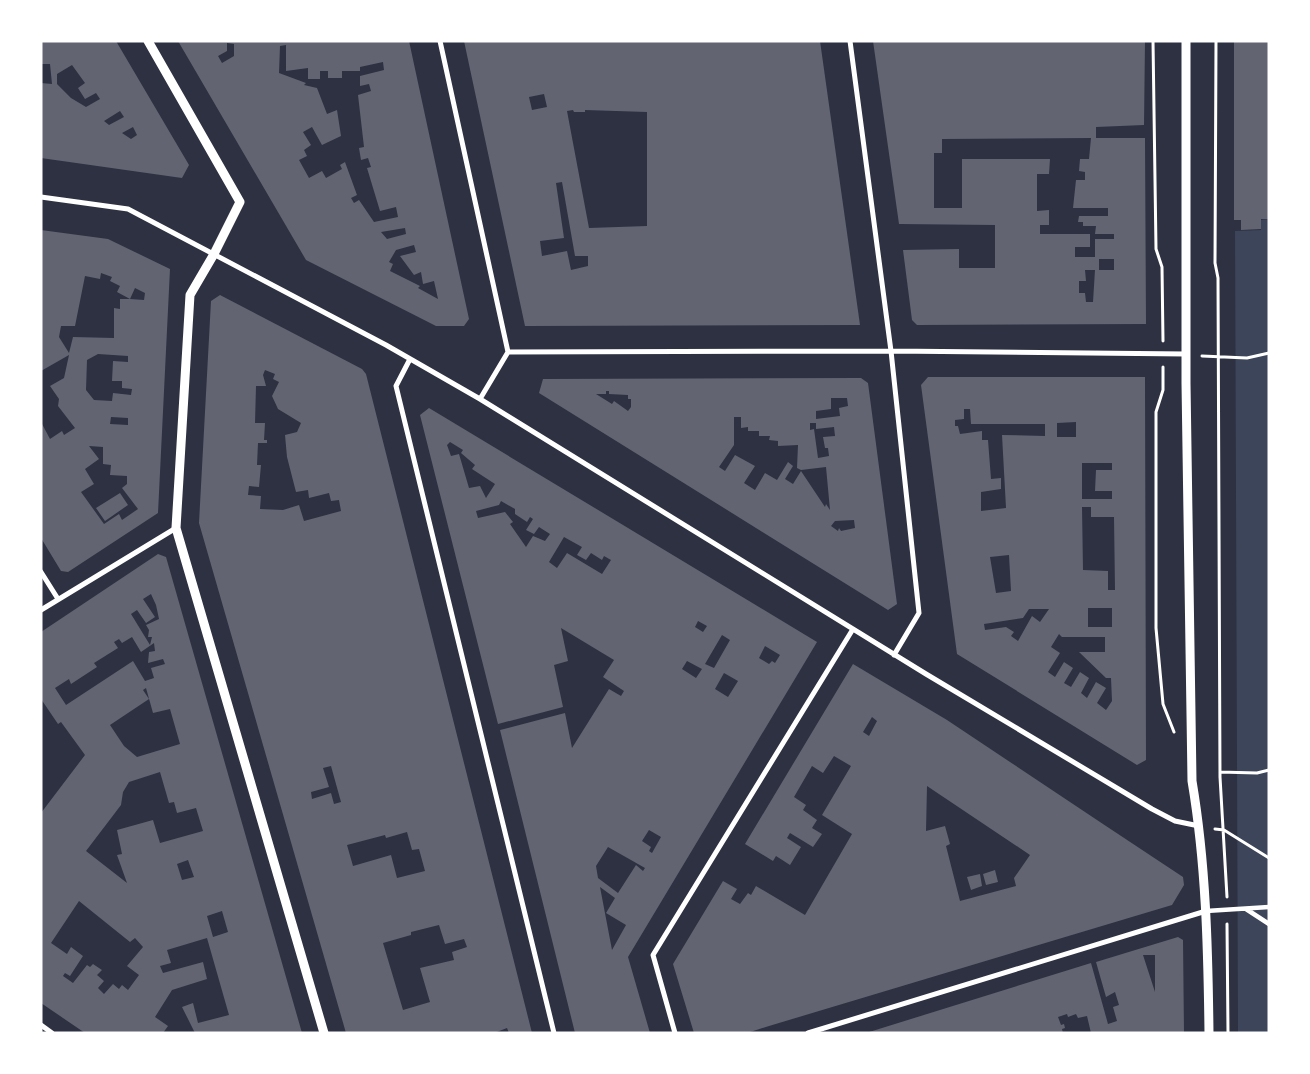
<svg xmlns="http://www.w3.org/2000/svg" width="1310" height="1074" viewBox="0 0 1310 1074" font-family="'DejaVu Sans',sans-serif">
  <rect width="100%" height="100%" fill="#2d3142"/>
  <path fill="#3c4559" d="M1269,219V1033H1238L1235,231L1261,230V220Z"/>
  <path fill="#626471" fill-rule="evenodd" d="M41,41H116L189,165L182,178L41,158V83L52,84L50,64H41ZM72,65L85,83L78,88L85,99L96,93L100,99L86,107L71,98L57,84V74ZM120,111L124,117L109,125L104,121ZM133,127L137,135L131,139L122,133Z
    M178,41H409L469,319L464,326H436L306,260ZM227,43L234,44V56L222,63L218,56L227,51ZM286,45V71L308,68V79H320V71H328V78H342V71H360V67L383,62L384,70L360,76V86L369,84L371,91L358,95L364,147L359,148L361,160L368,158L371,167L367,168L380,211L396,207L398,217L374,222L359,200L354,203L351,198L357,195L345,162L340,165L342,169L326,178L322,171L309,178L299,160L307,156L304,150L311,145L303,132L312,127L322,145L341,136L337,110L327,114L317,88L304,85L306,83L279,73L280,46ZM405,228L406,234L387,239L381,232ZM414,245L416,252L400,256L414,275L421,272L423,284L434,281L438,299L418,288L420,286L390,271L393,264L389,262L396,250Z
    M464,41H820L860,325L525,326ZM544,94L547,107L532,110L529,97ZM573,110L574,112H585V110L647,112V226L589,228L567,111ZM562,182L575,256H588V266L571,270L567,251L542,256L540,241L564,238L556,183Z
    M873,41H1145L1144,125L1096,127V138H1145L1146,324L917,325L912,320L903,250L959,249V268H995V225L899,224ZM1091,138L1089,159H1080L1079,171L1085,172V180H1076L1073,208H1108V216H1079L1078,222H1083V226H1096L1095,234H1114V239H1095V257H1075V247H1090V234H1040V225H1049V210L1037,211V174H1049L1050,159H962V208H934V153H942V139ZM1099,259H1114V270H1099ZM1085,270H1095L1093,302H1086L1085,293H1079V281H1086Z
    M1234,41H1269V219H1261V229L1241,230V220H1234Z
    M41,230L108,239L170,269L158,513L68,572L61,571L41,538V422L50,439L62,431L64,435L75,428L58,406L59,399L50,386L64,378L69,355L41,371ZM101,273L112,277L110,281L120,286L117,292L130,299L135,288L145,293L144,300L130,299H120V309L114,308V338L73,337L69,353L59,337L61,326H75L85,276L100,279ZM98,354L128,356V362L113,361L112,381H122V388L132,389L131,395L113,393L112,401L94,400L86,390L87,360ZM111,417L128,418V425L110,424ZM89,446L103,447V464L111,465L110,475L127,476V484L122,488L138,509L122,520L119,514L104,524L81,492L94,484L85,469L99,459Z
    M220,295L362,369L366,374L532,1033H509L507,1028L494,1033H346L199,523L211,301ZM265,370L275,374L273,379L279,382L272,396L278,409L301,423L297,432L285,435L287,457L296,492L308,490L309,498L329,493L331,501L339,500L341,511L304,521L299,505L283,510L260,509L261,496L248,495L249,486L259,487L261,465H257L258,443H267V440H264L265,423H255L256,386H266L263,375ZM331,766L341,802L334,804L331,793L312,799L311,792L329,787L323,768ZM407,832L412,850L419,849L425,871L397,878L391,855L353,866L347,845L385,835L386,838ZM439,925L445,944L464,939L467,947L452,952L454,960L420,968L430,1002L403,1010L383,943L411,935V932Z
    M928,377H1145L1146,760L1137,765L957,654L921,385ZM964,409H970L971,424H1045V436L1002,435L1006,508L981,511V492L1001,489V478L991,479L988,440H982V431L960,434L958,426H955V420L964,419ZM1076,422V437H1057V423ZM1082,463H1112V470H1096L1095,491H1112V499H1082ZM1082,507H1091V517H1114L1115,590H1108V571L1083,570ZM1009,555L1011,591L996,593L990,557ZM1088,608H1112V627H1088ZM1029,609H1049L1040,622L1032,616L1018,641L1011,636L1014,632L1006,627L985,630L984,624L1023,618ZM1059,634L1062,637H1105V652H1079L1106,678H1111L1112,701L1106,710L1097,703L1106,688L1096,682L1087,698L1081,693L1089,678L1080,672L1071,687L1064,683L1073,668L1064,662L1055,677L1048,672L1060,653L1051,647Z
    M861,378L868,383L897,604L888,610L539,393L543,379ZM606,391H609V394L628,395V399H631V407L628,411L614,401L612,404L596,394H606ZM831,398H847L848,406L839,408L840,416L816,419V411L831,409ZM734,417H741V428L748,427V431H759V436H770L769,440L778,441V446L798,445L797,468L801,470L826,467L830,510L826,504L825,507L801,471L793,484L785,479L793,466L788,462L777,480L765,473L755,490L744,483L755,466L735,455L725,471L719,467L734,445ZM810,423H816V429L834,427L835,436L823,437L825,448H828L829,456L818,458L814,429L810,430ZM854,520L855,528L841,531L839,528L838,531L831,526L835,521Z
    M429,408L817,642L628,957L650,1033H575L500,730L565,713L572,748L609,689L621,696L624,691L603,677L614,660L561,628L568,661L554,665L563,707L498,724L420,415ZM450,442L463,450L461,453L475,465L472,469L495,484L486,498L480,486L469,488L459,454L451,456L447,445ZM501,501L515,509V514L527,522L530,517L533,519L526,530L534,534L539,527L550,534L545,541L533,536L526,547L510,524L513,522L505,512L478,518L476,511L499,505ZM564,537L582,547L577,555L586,560L591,553L602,560L604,556L611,560L602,574L567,553L557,568L549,562ZM698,621L707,626L703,632L695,627ZM722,635L730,640L714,668L705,664ZM765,646L780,655L775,663L772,661L769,664L759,658ZM687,661L702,669L696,678L682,669ZM724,673L738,681L728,697L715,689ZM649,830L661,837L652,853L649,851L651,847L642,841ZM608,847L645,868L643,871L636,865L618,893L598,878L596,866ZM600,887L615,898L606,913L626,925L612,950Z
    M120,493L128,505L105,521L96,508Z
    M158,554L166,557L302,1033H195L182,1007L193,1003L198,1023L229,1015L207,938L167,950L171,963L160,966L163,973L203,962L207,979L172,990L155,1017L168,1026L163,1033H85L41,1003V813L85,755L61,722L58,724L41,699V632ZM151,594L156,605L159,619L146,625L149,630L148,637H152L150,645L131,614L137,610L146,623L155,617L143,599ZM132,637L141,652L154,643L155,651L149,652L148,663L163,659L165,664L151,668L154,678L145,681L133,661L66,705L55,688L69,679L71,684L97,667L94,663L118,648L114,642L119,639L122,643ZM146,688L153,713L170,709L180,744L137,757L124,746L110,725L149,699L143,690ZM160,772L169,803L174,802L177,813L196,808L203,831L160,843L153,820L117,830L122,854L117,855L127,883L86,851L121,805L123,792L129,782ZM188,860L194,877L182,880L177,864ZM79,901L130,942L135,938L143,947L127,966L139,975L128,990L122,985L119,989L113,984L104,994L98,988L104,981L97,975L102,970L93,964L90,967L87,965L73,983L63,976L65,973L70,976L83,956L71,947L67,954L51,943ZM222,911L228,932L213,937L207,916Z
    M853,664L947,720L1106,826L1183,877L1184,885L1172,905L769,1026L747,1033H694L673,964L723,881L737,889L731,899L740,904L748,893L751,895L756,886L805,915L852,834L822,815L851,766L834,756L823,773L812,766L794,797L806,805L803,810L817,820L812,828L822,834L813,847L790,833L787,838L801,847L790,865L776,856L773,861L745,844ZM872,717L877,721L869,736L863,732ZM927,786L1030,855L1014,878L1016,886L960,901L946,846L950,844L945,826L926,831Z
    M995,870L998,882L986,885L983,874Z
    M980,874L982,886L971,890L967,877Z
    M1178,937L1183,940L1184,1033H1091L1087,1016L1078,1018L1076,1014L1068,1017L1067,1014L1058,1017L1061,1025L1064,1024L1065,1028L1062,1029L1063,1033H866L1091,963L1108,1024L1117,1021L1113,1007L1119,1005L1115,992L1106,997L1096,962ZM1143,955H1155V992Z"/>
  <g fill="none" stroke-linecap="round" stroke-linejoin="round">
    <path stroke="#fff" stroke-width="3" d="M1153,41L1156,249L1162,267L1163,341
      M1216,41L1215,263L1218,278L1220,777L1227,897
      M1202,356L1247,358L1269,353
      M1163,367V390L1156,412V628L1163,704L1174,732
      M1220,772L1257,773L1269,770
      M1215,829L1224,830L1269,858
      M1227,924L1228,1033"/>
    <path stroke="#fff" stroke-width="4.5" d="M1246,909L1269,924
      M1206,911L1269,907"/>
    <path stroke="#fff" stroke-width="5" d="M440,41L508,352
      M850,41L891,351L919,613L894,655
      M41,197L128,209L386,345L480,399L926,674L1152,809L1175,821L1199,826
      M508,352L891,351L1186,354
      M410,359L396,386L554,1033
      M480,399L508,352
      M41,572L58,599
      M41,610L176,528
      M41,1025L52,1033
      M675,1033L653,955L853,629
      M808,1033L1206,911"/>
    <path stroke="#fff" stroke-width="9" d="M148,41L240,202L214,254L190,295L176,528L324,1033
      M1186,41V383L1192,781C1206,864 1208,948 1209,1033"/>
  </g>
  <rect width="1310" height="1074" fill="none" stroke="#ffffff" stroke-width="85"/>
</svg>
